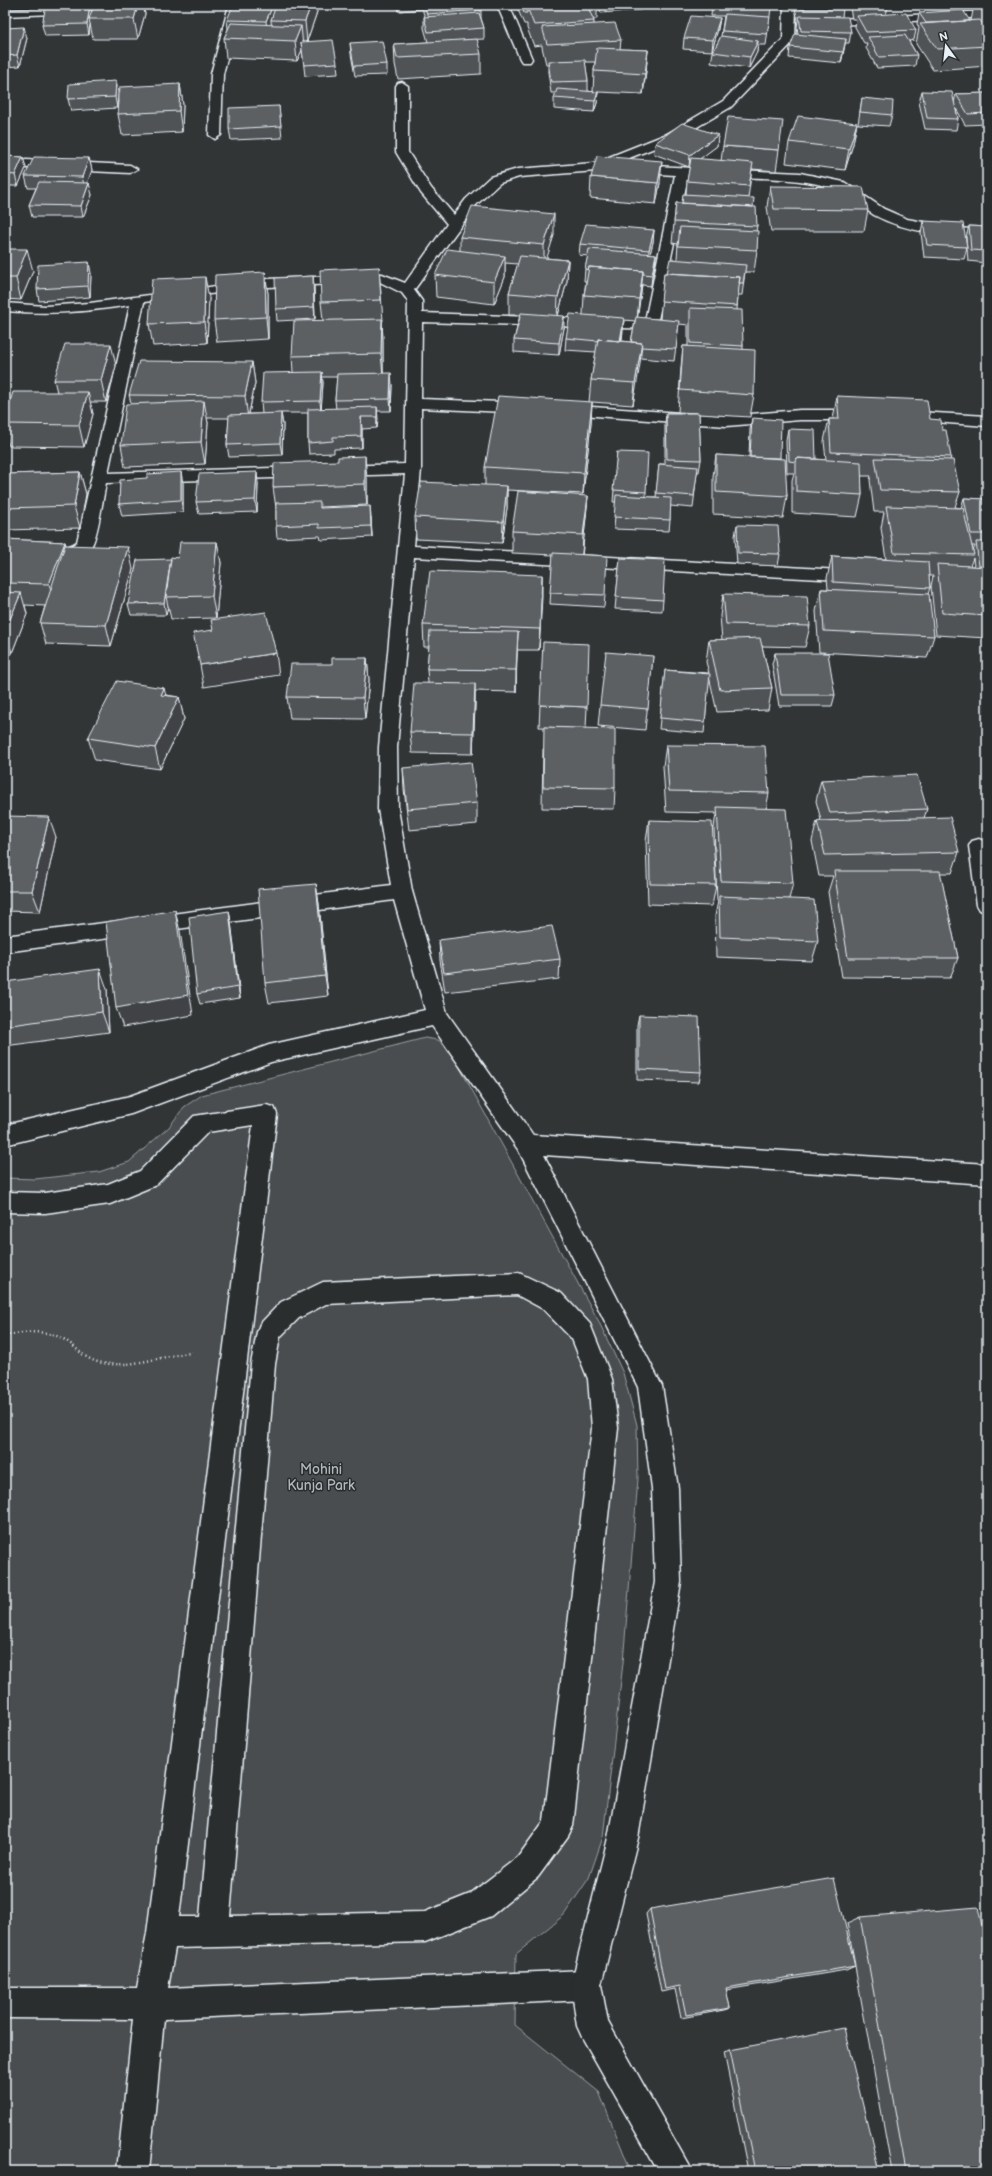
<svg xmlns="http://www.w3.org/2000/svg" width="992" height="2176" viewBox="0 0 992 2176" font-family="'Balsamiq Sans',sans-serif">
  <rect width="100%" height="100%" fill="#323536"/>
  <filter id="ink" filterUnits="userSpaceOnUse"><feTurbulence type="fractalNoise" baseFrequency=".025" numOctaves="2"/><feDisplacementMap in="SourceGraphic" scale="8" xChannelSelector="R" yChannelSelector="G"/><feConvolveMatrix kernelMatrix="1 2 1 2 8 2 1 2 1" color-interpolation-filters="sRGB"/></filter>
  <g filter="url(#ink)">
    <path fill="#494d4f" stroke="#989fa4" d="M425,1038L438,1040L449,1048L598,1320L623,1373L637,1425L638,1479L623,1663L603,1837L589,1878L564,1915L516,1954L515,2025L599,2092L631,2171H5V1178L35,1179L99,1172L129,1162L169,1127L184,1107L202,1095Z"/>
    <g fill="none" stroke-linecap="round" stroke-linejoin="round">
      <g stroke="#e8f1f8" stroke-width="3">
        <path id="lane" d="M266,1105L274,1107L277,1114L179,1917H200L251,1364L257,1332L260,1324L281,1302L323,1282L519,1273L561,1293L590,1324L612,1379L618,1428L573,1826L568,1836L538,1877L491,1916L425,1942L175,1948L168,1988L586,1970L597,1974L601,1985L597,1996L586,2000L164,2019L149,2171H117L133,2019L5,2018V1988H137L147,1933L253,1125L208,1132L156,1185L110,1204L45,1213L5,1212V1192L45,1193L108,1184L140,1171L194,1116ZM517,1295L543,1309L572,1339L588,1379L592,1428L544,1821L518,1857L470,1894L425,1912L230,1916L275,1364L280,1337L299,1318L326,1304Z"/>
      </g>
      <g stroke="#e8f1f8" stroke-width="3">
        <path id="street" d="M229,5H241L223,74L221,135L215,139L209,135L211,74Z
          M497,5H509L532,59L530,62H522L520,59Z
          M784,5H796L795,40L731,107L675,140L596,171L519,177L500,183L476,205L414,290L422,301V313L645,321L675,175L627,172L625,169L632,165L800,173L844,182L884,209L907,219L956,228L987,230V238C950,236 907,233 874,215C861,207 848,193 833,188C793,175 731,178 688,176L656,329L422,322L421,399L526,403L531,405L534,408L531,411L526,413L421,408V469L414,546L858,571L864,572L866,576L864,580L858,581L414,557L397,747L398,809L412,891L447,1013L533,1135L987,1164V1184L544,1155L662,1386L678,1488L681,1582L638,1838L601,1985L608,2022L692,2171H658L582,2037L577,2026L571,1985L608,1838L655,1582L652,1488L638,1387L519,1151L432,1026L271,1062L131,1114L5,1145V1125L130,1096L269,1045L425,1010L394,900L5,952V936L391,885L378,809L379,747L405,474L336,476L330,474L328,471L330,468L336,466L405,464L408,301L402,293L380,282L268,287L144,302L108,473L303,467L309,469L311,472L309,475L303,477L106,483C103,497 98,535 92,545C80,568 27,557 5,555V545C24,546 63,554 77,542L130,305C85,312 51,315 5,311V303L45,306L90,303L268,279L382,274L405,283L447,224L421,193L396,152V86L398,83L402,82L408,86V152L431,188L454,215L466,199L490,177L518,169L594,163L667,134L723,101L783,39Z
          M74,8L78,9L80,11L78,13L5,16V10Z
          M987,11V17L819,26L813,23L819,20Z
          M5,159L130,165L137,169L130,173L5,167Z
          M562,405L726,416L800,410H863L868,412L871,415L868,418L863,420H800L726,426L557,413L554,410L557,407Z
          M900,411L987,416V426L895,419L892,416L895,413Z
          M899,573L987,580V592L893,582L890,578L893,574Z
          M979,839L987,843V913L980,910L977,905L969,846L972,841Z"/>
      </g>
      <path stroke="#e8f1f8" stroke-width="2.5" stroke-dasharray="1 3" stroke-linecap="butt" d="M5,1335C26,1333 45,1328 65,1340C78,1348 81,1357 98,1362C129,1370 161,1355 192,1353"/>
      <use href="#lane" fill="#2a2d2e" fill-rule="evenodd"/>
      <use href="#street" fill="#2a2d2e" fill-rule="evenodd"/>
    </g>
    <path fill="#4f5355" stroke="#e8f1f8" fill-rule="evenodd" d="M94,5H143L145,14L138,39H93L90,24L89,35L45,36L42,25L92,12Z
      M396,5H479L481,10V18L484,28V39L463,40L481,54V74L398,79L395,64L394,44L428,42L424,28V17H425L423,12V9L398,11Z
      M516,5H554V6L559,5H596L597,8V19H593L594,21V24L621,40L620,49L648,50L646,71L643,94L598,92L597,103L594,112L554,109V98L556,93H551L548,72V64H546L542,47V45L534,46L527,28V24H524ZM585,62H595L594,71L593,92L588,91V81Z
      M598,5H642L641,10L601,13Z
      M712,5L771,8L766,45H758L757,52L749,68L711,63L713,52L721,36L724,16H711Z
      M795,5H842L843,9L842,17L851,32L849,43H845L841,63L789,58L790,47L798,34L797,27L798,20L795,9Z
      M850,5H887L888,7L886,15L916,30L914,40L909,41L917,55L915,66L877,68L866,48L867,43H864L855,27L856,19H852L850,8Z
      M974,5H987V66L933,70L916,44L919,28L917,24L919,13L971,21Z
      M317,12L307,41L337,63L338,74L305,76L302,50L297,61L226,58L224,38L228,29L227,20Z
      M720,18L718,29L712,51L683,49L684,38Z
      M5,28L27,38L20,66L5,67Z
      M350,43L387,64V75L355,76L351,54Z
      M116,81L118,92L117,108L71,111L68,99Z
      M180,84L183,105L182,132L122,135L118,114Z
      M922,91L954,103L956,94L987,93V124L965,125L956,108L958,119L956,130L925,129L919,102Z
      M862,98L892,115L889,126L858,124Z
      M279,106L282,138L231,140L229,129Z
      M857,123L853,144L845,170L786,163L789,142Z
      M718,135L717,146L699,159L721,161L723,146L779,150L776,171L752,169L748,198L753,207L757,226L756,231L757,250L754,272H745L742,295H738L737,310L743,346V349L754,395L750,417L699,414L701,460L699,472H697L693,508L670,506V520L669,531L614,529L616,502H613L617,452L646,492V497H656L659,464H665V424L666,413H697L678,412L681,367L683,346H688V325L679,324L674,361L640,358L633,405L592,402L591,424L583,494L507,490V508L502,543L416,539L415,517L485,485V467L589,402L591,380L596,352L565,350L566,338L583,314L584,295L586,281H584L585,269L588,256L579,255L580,244L654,230L653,242L650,254H656L655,265L651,286L642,285L637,318L660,319L664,273H667L677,259L678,244L672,243L676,203H682L686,194L687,181L690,166L689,167L654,154L655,143ZM624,320L635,321L631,342L622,341Z
      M5,156L23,157L26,168L18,186H5Z
      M89,158L92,170L87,183L92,195L83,217H32L29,205L36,188H28L25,176Z
      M591,177L660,183L656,204L590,198Z
      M770,186L868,210L864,231H771L767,207Z
      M923,221L967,247L964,259L924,257L921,233Z
      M969,226L987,227V263L968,261L966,237Z
      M554,235L546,258L568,260L567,281L558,316L564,328L559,355L514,352V340L520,315H509V293L518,264L505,263V277L494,304L436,297L435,275L460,251V237Z
      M5,249L33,271L21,300L5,299Z
      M379,267L383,321L382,322L383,341V373L392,385L391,411H377V428L362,429V448L334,449V453L309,454L308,443V413H281L283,425L282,455L229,457L227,445L229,418H207L208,423L205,464L125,467L121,445L131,403L129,395L252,362L255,383L249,414H262L261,402L293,372L292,356L323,320L321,302ZM322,377H337L335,400L336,409H321L323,383Z
      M265,272L268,294V339L217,342L214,320Z
      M91,273L90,297L39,301L37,289Z
      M313,276L314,288L315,319L277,321L276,309Z
      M209,298L207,343L153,346L149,324Z
      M116,366L106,402H90L93,414L84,447L9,446L5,432V418L57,392L54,380Z
      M837,396L930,419L942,430L951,457L950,460L960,492L955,507L961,508L964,498L987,499V638L936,635L931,586L933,576H929L930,588L928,594L934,636L927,658L819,652L816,611L821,589H828L827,578L832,556L886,559L881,528L884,512H874L870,480L871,476H861L862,495L857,517L792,513V480L794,473H787L786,440L788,429L816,459L826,460L824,441L829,419H833ZM972,546H975L973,551ZM973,558L974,566H970Z
      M752,418L780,458L787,496L783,518L713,514V477L716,455L749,457L750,429Z
      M80,472L86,494L80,528L5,530V474Z
      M367,478V505L320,507V508L371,517L372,537L321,540L320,536L277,538L276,526V508L273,487Z
      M183,483V512L122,516L119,504Z
      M258,483L257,512L199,514L196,502Z
      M588,496L586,517L582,554L605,595L604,607L550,604L553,555L512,553V531Z
      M737,525L780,554L778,566L737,564L735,536Z
      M5,539L65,542L66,545L133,569L111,646L46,644L40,623L45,606L25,605L27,614L12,653H5Z
      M217,542L221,563L216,618L171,619L168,606L166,615H131L128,604L171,559L178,558Z
      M620,558L663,600L662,611L615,609Z
      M542,575L539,650H517L516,692L475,691V705L473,754L412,753L410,732L428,683L427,669L429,647H424L423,625Z
      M723,594L810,626L805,647L762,646L772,688L768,710L717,712L709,676L705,722L704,733L659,729L665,670L709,673L706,662L709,640H722L720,616Z
      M775,653L835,695L832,706H779L772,664Z
      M653,656L645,730L598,726L600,705Z
      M367,658L369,680L365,719L290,718L287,697L332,664Z
      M166,695L179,697L184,719L160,769L95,760L88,738Z
      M540,705L587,707L586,728L615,788L614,809L542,808L543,749L568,728L539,727Z
      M666,745L769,793L766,809L793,883L789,899L818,941L812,961L716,957L715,916L718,901H717L714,828L716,813L666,812L663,766Z
      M403,768L477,803V824L409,830L404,789Z
      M821,780L927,809L924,818L959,852L952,873H940L958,958L950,978L842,977L828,892L833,876H819L812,841L817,821L821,820L816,801Z
      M5,816L56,837L40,912L5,911Z
      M649,820L716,885L712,906L648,904L646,841Z
      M316,884L319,904L328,996L269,1003L265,983Z
      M229,911L231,922L240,998L200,1004L197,994Z
      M439,940L560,959L559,979L445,992L440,960Z
      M5,982L107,989L109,1032L5,1046Z
      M639,1015L701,1072L699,1082L637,1080V1025Z
      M650,1909L855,1964L847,1923L860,1917L967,2171H892L855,1966L846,1970L726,1990L730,2008L724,2010L681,2018L675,1989L661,1992L646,1914Z
      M730,2050L879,2171H748L724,2052Z"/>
    <path fill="#404345" stroke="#e8f1f8" d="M90,5L92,14L89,19L90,24L89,35L87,24Z
      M138,5H143L145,14L138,39L134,19Z
      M273,5H278L271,20L272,32L268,40L266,21Z
      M311,5H316L317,12L307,41L305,21Z
      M398,5H423V9L398,11Z
      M720,18L718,29L712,51L713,40Z
      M301,26L303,47L301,42L302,50L297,61L295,41Z
      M24,27L27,38L20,66L17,55Z
      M846,39L844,50L841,63L843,52Z
      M758,41L757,52L749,68L750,57Z
      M648,50L646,71L643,94L645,74Z
      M116,81L118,92L117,108L115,97Z
      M180,84L183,105L182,132L179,111Z
      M598,92L597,103L594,112L595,101Z
      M857,123L853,144L845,170L849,149Z
      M718,135L717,146L689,167L690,155Z
      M23,157L26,168L18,186L15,175Z
      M89,158L92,170L85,189L82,177Z
      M662,161L660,183L656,204L658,183Z
      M89,183L92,195L83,217L81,206Z
      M554,214V235L544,267V245Z
      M654,230L653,242L648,262L649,250Z
      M27,249L33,271L21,300L16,278Z
      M656,254L655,265L651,286L652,275Z
      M505,256V277L494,304V282Z
      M568,260L567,281L557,319L558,297Z
      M89,262L91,273L90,297L88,286Z
      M643,271L641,292L637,321L639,299Z
      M265,272L268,294V339L266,317Z
      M313,276L314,288L315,319L314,307Z
      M205,277L209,298L207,343L204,322Z
      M564,316V328L559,355V343Z
      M624,318L623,329L619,354L620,342Z
      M382,319L383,341V375L381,354Z
      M642,343L640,364L633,405L635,383Z
      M111,344L116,366L106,402L101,380Z
      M252,362L255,383L248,418L245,396Z
      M322,372L323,383L321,412L320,401Z
      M391,373L392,385L391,411L390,399Z
      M88,392L93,414L84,447L79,425Z
      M204,401L208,423L205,464L201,442Z
      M592,402L591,424L583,494L584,473Z
      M377,407L378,419L377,428Z
      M281,413L283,425L282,455L280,443Z
      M361,417L362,429V448L361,436Z
      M365,456L367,478V505L365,484Z
      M80,472L86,494L80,528L74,506Z
      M181,472L183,483V512L181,500Z
      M257,472L258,483L257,512L255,500Z
      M507,486V508L502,543L503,522Z
      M588,496L586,517L582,557L583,535Z
      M370,506L371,517L372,537L371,526Z
      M65,542L71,564L56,606L49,584Z
      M217,542L221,563L216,618L212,596Z
      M128,547L133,569L111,646L106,625Z
      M171,559L166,597L168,606L166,615L164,603Z
      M542,575V597L539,650L540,629Z
      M21,593L27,614L12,653L5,631Z
      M518,632L517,654L516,692V670Z
      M276,653L279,675L204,687L200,665Z
      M367,658L369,680L365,719L363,698Z
      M475,684V705L473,754V733Z
      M164,688L169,709L161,695Z
      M179,697L184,719L160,769L155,748Z
      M49,817L56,837L40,912L32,891Z
      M316,884L319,904L328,996L325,976Z
      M175,910L180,931L193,1015L123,1027L116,1008Z
      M229,911L231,922L240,998L238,987Z
      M100,969L107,989L109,1032L102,1012Z"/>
    <path fill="#5c6063" stroke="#e8f1f8" d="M46,5H90L87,24L42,25Z
      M94,5H138L134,19H89Z
      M233,5H273L266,21L227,20Z
      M276,5H311L305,21L271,20Z
      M424,5H479L481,10L427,14Z
      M521,5H554V6L527,7V13H524Z
      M563,5H587L594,21L534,25L527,7Z
      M587,5H596L597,8L589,9Z
      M712,5H771V8Z
      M798,5H842L843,9H800Z
      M853,5H887L888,7L854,8Z
      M979,5H987V17Z
      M963,10L970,21L926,23L919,13Z
      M479,13L484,28L428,32L424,17Z
      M906,13L916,30L866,32L857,16Z
      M725,14L770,17L767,34L722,31Z
      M691,16L720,18L713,40L684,38Z
      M799,16L848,17L851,32L801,31Z
      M980,20L987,30V46L937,49L920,24Z
      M231,23L301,26L295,41L224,38Z
      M615,23L621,40L547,44L542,27Z
      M24,27L17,55L5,56V28Z
      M795,34L846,39L843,52L790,47Z
      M905,35L917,55L879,57L868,37Z
      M721,36L758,41L750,57L713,52Z
      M477,39L481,54L397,58L394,44Z
      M333,40L337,63L304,65L301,42Z
      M382,41L387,64L354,66L350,43Z
      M597,48L648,50L645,74L594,71Z
      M585,60L588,81L551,82L548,61Z
      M116,81L115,97L68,99L69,84Z
      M180,84L179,111L118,114L120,87Z
      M557,89L598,92L595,101L554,98Z
      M922,91L952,92L958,119L927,118Z
      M987,93V113L968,114L956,94Z
      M862,98L893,101L892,115L860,112Z
      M279,106L281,126L229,129V108Z
      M798,116L857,123L849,149L789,142Z
      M728,117L783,121L779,150L723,146Z
      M682,123L718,135L690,155L655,143Z
      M5,156L23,157L15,175L5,174Z
      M597,156L662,161L658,183L591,177Z
      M34,157L89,158L82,177L25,176Z
      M691,158L753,163L749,186L687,181Z
      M39,182L89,183L81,206L29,205Z
      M770,186L863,187L868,210L774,209Z
      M683,194L754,198L753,207L682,203Z
      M676,203L756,207L757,226L674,222Z
      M472,206L554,214L544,245L460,237Z
      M923,221L963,223L967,247L927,245Z
      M586,224L654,230L649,250L580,244Z
      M969,226L987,227V251L971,250Z
      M680,227L758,231L757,250L678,246Z
      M5,249H27L16,278H5Z
      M447,249L505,256L494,282L435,275Z
      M589,249L656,254L652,275L643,274V271L589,267L588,270L585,269Z
      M520,256L568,260L558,297L509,293Z
      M670,259L746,265L743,283H739L740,277L667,273Z
      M89,262L88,286L37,289L38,265Z
      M379,267L381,300L321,302L320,270Z
      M589,267L643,271L639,299L584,295Z
      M265,272L266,317L214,320L215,275Z
      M664,273L740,277L737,306L661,301Z
      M313,276L314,307L276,309L275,278Z
      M205,277L204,322L149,324L152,279Z
      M690,308L742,310L743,346L690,343Z
      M521,313L564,316L559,343L514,340Z
      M570,314L624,318L620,341L598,339V341L566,338Z
      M636,317L679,321L676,349L641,347L642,343L631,342Z
      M382,319L381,354L292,356L294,321Z
      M598,339L642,343L635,383L591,380Z
      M65,344H111L101,380H54Z
      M683,346L755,350L754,395L680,390Z
      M139,361L252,362L245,396L129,395Z
      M322,372L320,401L261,402L263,373Z
      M391,373L390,399L335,400L337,374Z
      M13,392H88L79,425L5,424V418Z
      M498,396L592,402L584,473L485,467Z
      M837,396L927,400L930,419L941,420L942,430H946L951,457L831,452L829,419H839Z
      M204,401L201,442L121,445L126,404Z
      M377,407V417H361V436L333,437V441L308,443V409Z
      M281,413L280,443L227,445L229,415Z
      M666,413H699L701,460L667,459Z
      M752,418L781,420L780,458L750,457Z
      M788,429L815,430L816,459L796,458V462L789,461Z
      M617,452L648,453L646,492L613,490Z
      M716,455L785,459L787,496L716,492Z
      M365,456V484L273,487L274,463L338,461V457Z
      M796,458L861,462L862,495L796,491Z
      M875,458L953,460L960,492L880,490Z
      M659,464L698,467L694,496L656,493Z
      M80,472L74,506L5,508V474Z
      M181,472V500L119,504L120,480L147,478V474Z
      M257,472L255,500L196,502L199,474Z
      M421,482L507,486L503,522L415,517Z
      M518,491L588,496L583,535L512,531Z
      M616,495L671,498L670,520L614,517Z
      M964,498L987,499V534H971Z
      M320,502V508L370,506L371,526L319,528V524L276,526V503Z
      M886,506L963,508L974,555L894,553Z
      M737,525L778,526L780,554L738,553Z
      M5,539L65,542L49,584L5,583Z
      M180,542H217L212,596L166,597L171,557L178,558Z
      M976,542H987V567L979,566Z
      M65,545L128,547L106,625L40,623Z
      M553,553L607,556L605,595L550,593Z
      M832,556L928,562L930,588L833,582Z
      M620,558L665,560L663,600L616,597Z
      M171,559L164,603L128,604L137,560Z
      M937,564L987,567V616L942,613Z
      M430,571L542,575L540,629L423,625Z
      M821,589L929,594L934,636L824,631Z
      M5,592L21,593L5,631Z
      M723,594L807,596L810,626L726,624Z
      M266,612L276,653L200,665L193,633L213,630L211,620Z
      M430,631L518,632L516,670L427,669Z
      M760,638L772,688L720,690L709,640Z
      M543,642L589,644L587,707L540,705Z
      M606,652L653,656L648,709L600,705Z
      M775,653H828L835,695H781Z
      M332,658H367L363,698L287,697L291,664H332Z
      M665,670L710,674L705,722L660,718Z
      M117,681L164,688L161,695L179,697L155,748L88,738Z
      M414,683L475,684L473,733L410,732Z
      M544,727L615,729V788L543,787Z
      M666,745L765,746L769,793L669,791Z
      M471,762L477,803L407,809L403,768Z
      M917,775L927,809L830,813L821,780Z
      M717,807L786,809L793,883L721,881Z
      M5,816L49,817L32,891H5Z
      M950,817L959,852L825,855L817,821Z
      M649,820L712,822L716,885L650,884Z
      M834,871H940L958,958H848Z
      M316,884L325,976L265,983L258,889Z
      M719,896L814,900L818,941L720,937Z
      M175,910L188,995L116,1008L106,922Z
      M229,911L238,987L197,994L189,917Z
      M552,926L560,959L444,973L439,940Z
      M100,969L102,1012L5,1026V982Z
      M639,1015L699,1017L701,1072L639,1069Z
      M834,1878L855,1966L726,1988L730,2008L686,2015L680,1986L665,1989L650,1909Z
      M978,1907L987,1949V2169L967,2171H906L860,1917Z
      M844,2028L879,2171H755L730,2050Z"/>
  </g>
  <g text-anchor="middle" stroke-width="3" stroke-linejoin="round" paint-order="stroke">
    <g font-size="14" fill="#b0b8bd" stroke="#2a2d2e">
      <text x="321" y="1474">Mohini<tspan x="321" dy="16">Kunja Park</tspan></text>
    </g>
  </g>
  <rect width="992" height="2176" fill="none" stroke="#2a2d2e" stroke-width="20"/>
  <rect x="10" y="10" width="972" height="2156" fill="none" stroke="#e8f1f8" stroke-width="1.5" filter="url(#ink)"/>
  <g transform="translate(946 46) rotate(345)" stroke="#2a2d2e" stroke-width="3" paint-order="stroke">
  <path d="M0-3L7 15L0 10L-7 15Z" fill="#e8f1f8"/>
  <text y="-6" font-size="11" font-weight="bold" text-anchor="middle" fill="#e8f1f8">N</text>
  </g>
</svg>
